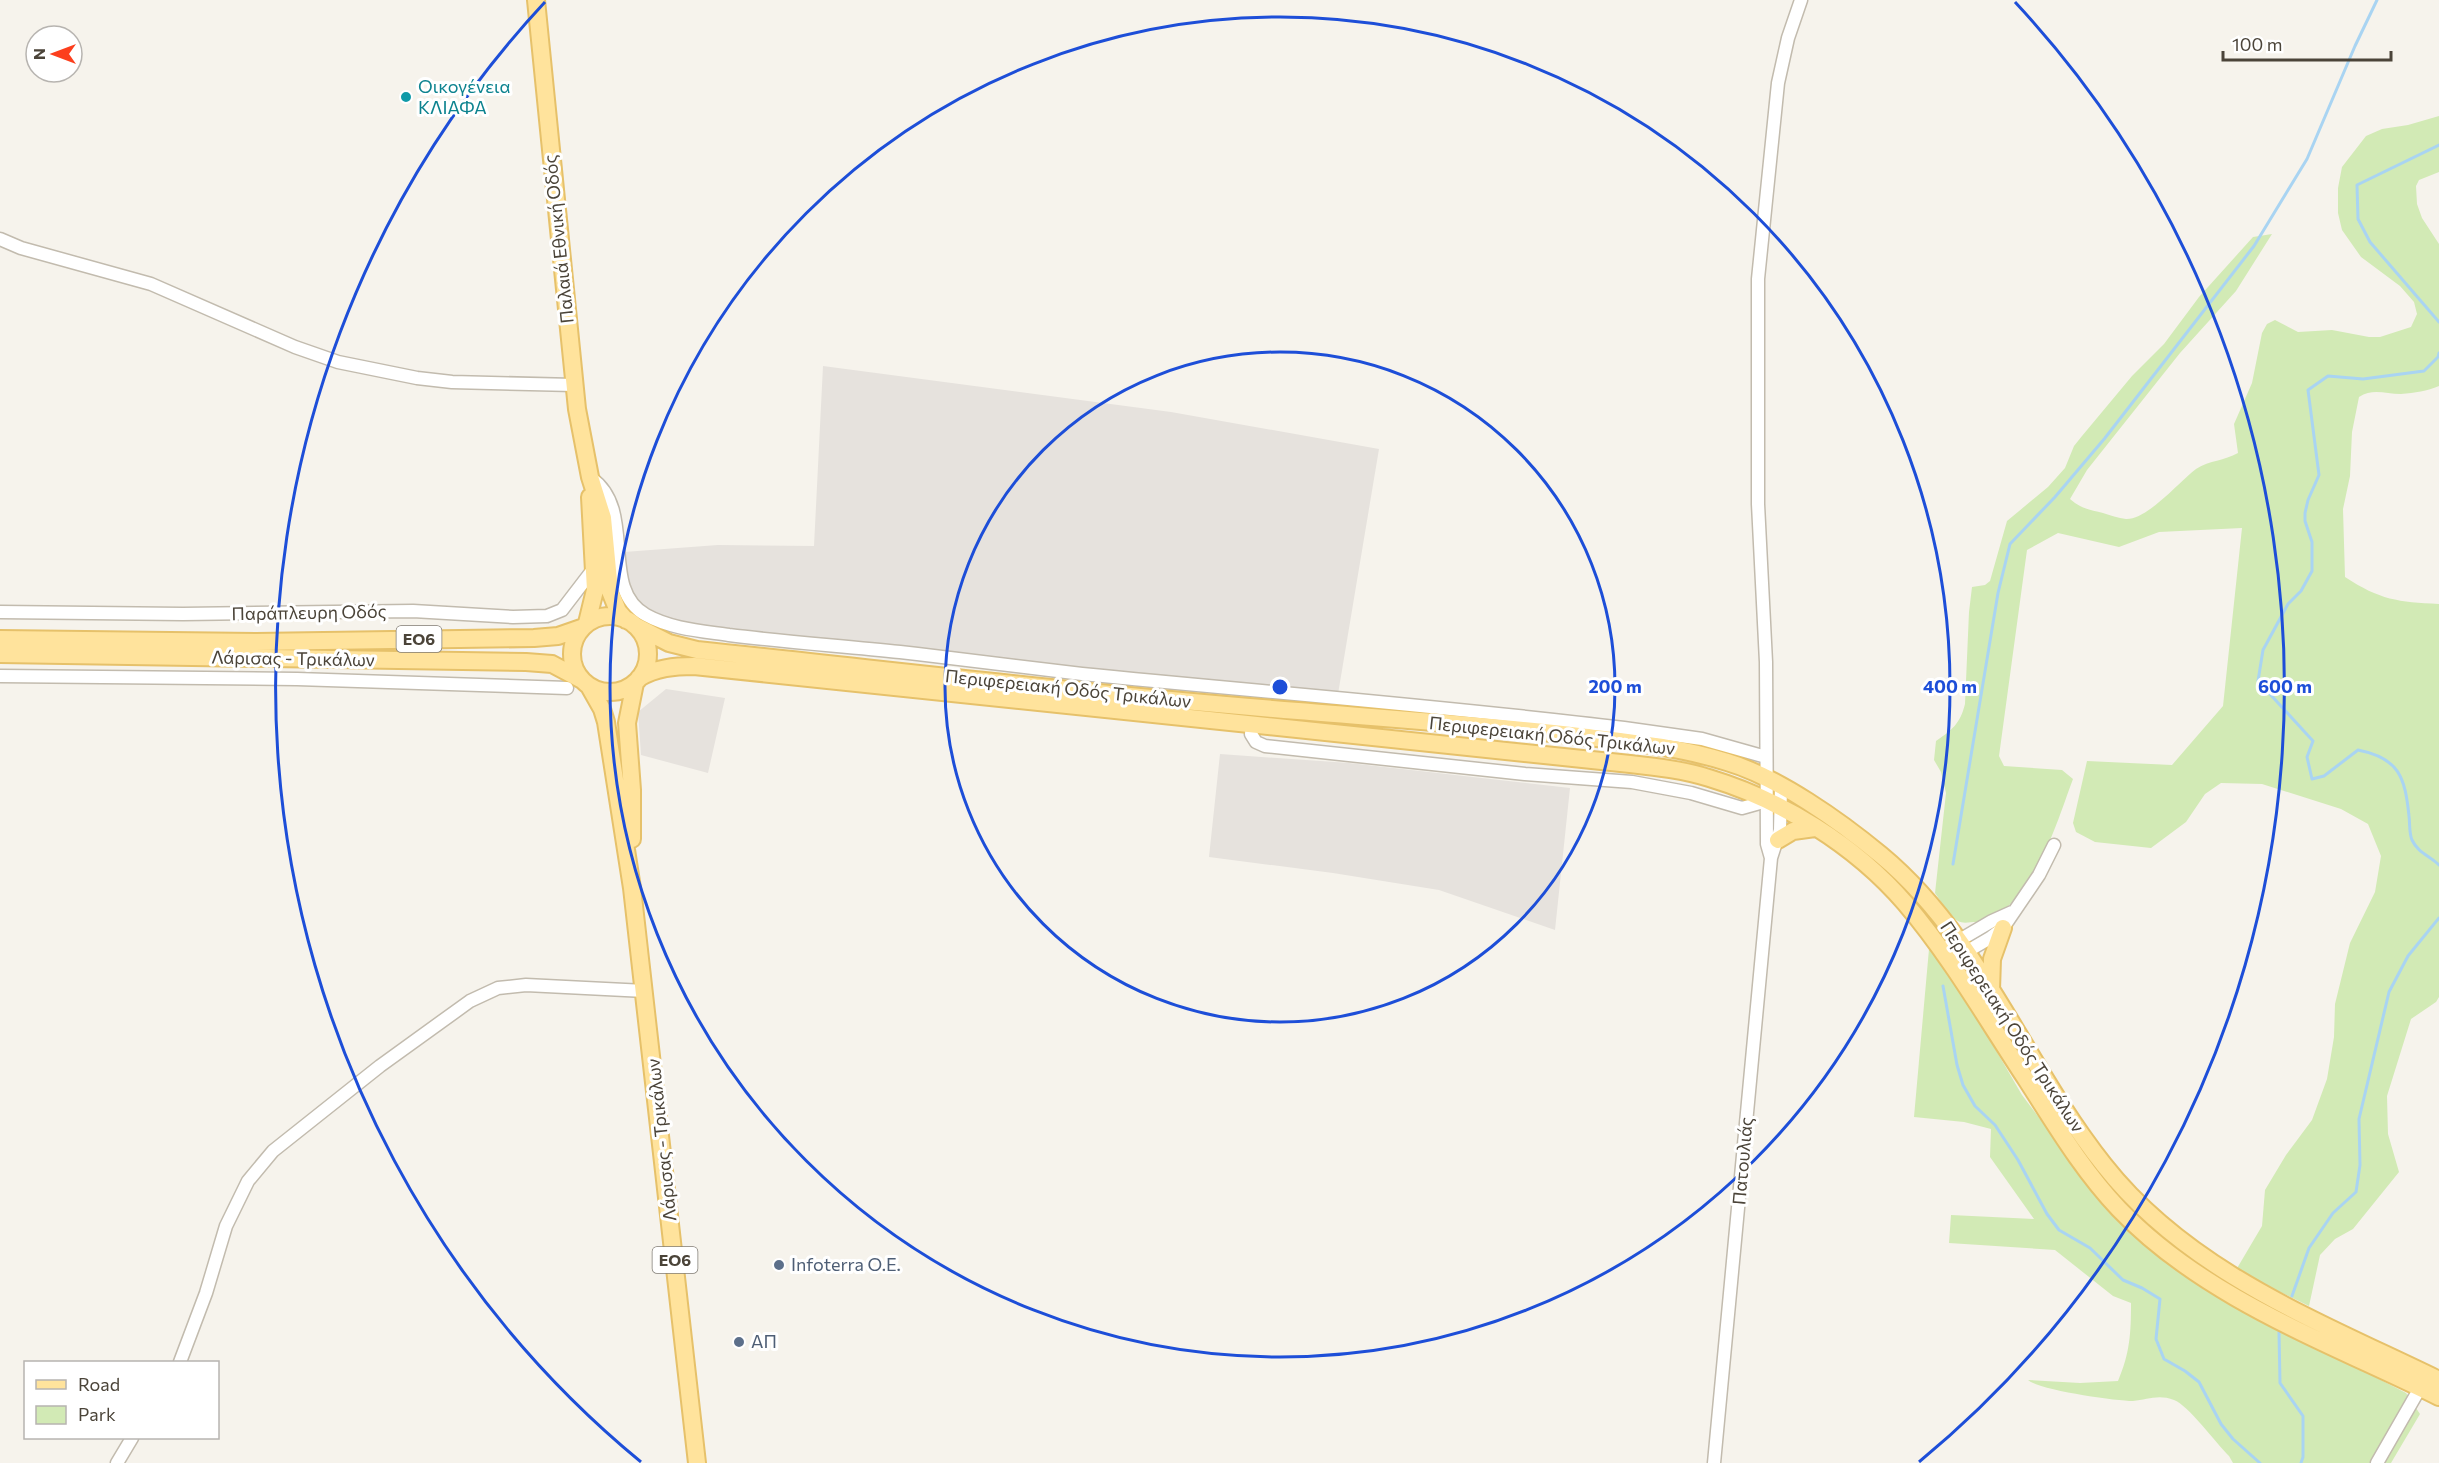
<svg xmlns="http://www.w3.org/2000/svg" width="2439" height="1463" viewBox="0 0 2439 1463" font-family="Commissioner,sans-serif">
  <rect width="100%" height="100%" fill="#f6f3ec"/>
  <path fill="#e6e2dd" d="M823,366L1171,412L1379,449L1338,694L841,643L685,624L649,613L626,590L624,552L718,545L814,546Z
    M666,689L725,698L708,773L641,755L638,712Z
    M1220,754L1349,763L1570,788L1555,930L1439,890L1333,873L1209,857Z"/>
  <path fill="#d2eab5" d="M2439,116V172L2419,180L2416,186L2417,204L2422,218L2439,244V386C2427,391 2415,393 2401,394C2385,394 2373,388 2359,397L2352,432L2350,476L2343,509L2345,577C2380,600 2398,602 2439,604V997L2436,1002L2411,1019L2387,1096L2388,1134L2399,1172L2353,1229L2335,1239L2320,1255L2309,1306L2236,1270L2262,1226L2265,1190L2286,1155L2312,1120L2327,1079L2334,1037L2335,1004L2350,943L2375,892L2381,856L2368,824L2341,809L2262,784L2221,783L2205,794L2186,822L2151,848L2095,842L2076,832L2073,823L2087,761L2172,765L2223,706L2242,528L2159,532L2119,547L2058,533L2027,550L1999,756L2004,766L2062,770L2073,779C2056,824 2031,914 1976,922C1970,922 1963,924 1958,921C1948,916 1941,901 1935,893L1946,793L1941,772L1934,760L1936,741C1952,730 1960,724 1965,704L1969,612L1972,587L1985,585L1990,581L2007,521L2048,487L2065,468L2074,446L2082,436L2132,376L2164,344L2199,297L2253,237L2272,234L2236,291L2180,353L2087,470L2070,499C2080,508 2090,510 2103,513C2110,515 2118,518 2126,519C2147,520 2179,482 2196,469C2210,460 2224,461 2238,453L2234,424L2252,383L2262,333L2267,324L2275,320L2298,332L2332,330L2369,337H2380L2411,327L2417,314L2414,302L2400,286L2361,257L2342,230L2338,213V188L2342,167L2366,136L2382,129L2408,125Z
    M1929,949L1955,980L2022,1095L2096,1193L2188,1277L2239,1310L2306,1341L2406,1393L2420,1414L2391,1463H2233L2229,1456C2216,1443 2188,1405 2174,1400C2158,1394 2147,1400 2133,1401C2115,1401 2039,1390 2028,1380L2080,1383L2118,1381C2130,1353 2131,1333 2131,1303L2113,1296L2055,1250L1949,1243L1951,1215L2034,1219L1990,1157L1991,1129L1964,1122L1914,1117Z"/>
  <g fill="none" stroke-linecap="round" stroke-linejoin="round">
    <path stroke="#a9d4f2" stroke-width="3" d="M2439,145L2357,185L2358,219L2370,242L2439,322
      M2439,353L2438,357L2424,371L2363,379L2328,376L2308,390L2319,475L2308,500L2305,513V521L2312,542V571L2301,591L2288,604L2263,650L2258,681L2313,741L2307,757L2312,779L2324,776L2358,750C2399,758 2405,777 2409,816C2410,824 2409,833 2412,840C2418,853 2430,856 2439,865
      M1953,864L1998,593L2010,544L2055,497L2105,438L2254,246L2307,159L2355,46L2377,0
      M1943,986L1957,1065L1963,1085L1975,1106L1995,1125L2018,1160L2047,1214L2059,1230L2090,1248L2123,1280L2142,1288L2160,1299L2156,1339L2164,1359L2185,1371L2199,1382L2221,1424L2233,1439L2260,1463
      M2292,1296L2309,1248L2333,1213L2356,1192L2360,1165L2359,1119L2389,992L2408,956L2439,918
      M2279,1332L2280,1383L2303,1416V1457L2301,1463"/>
    <g stroke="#c2bbae" stroke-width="15">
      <path id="minor" d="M0,239L21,248L151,284L295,347L338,362L417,378L452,382L574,385
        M591,478C638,511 598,588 646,615C671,629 702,631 729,635C786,642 843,646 900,652C961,659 1022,667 1082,674C1263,692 1444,706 1624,728L1702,739L1766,757
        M0,612L183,614L413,611L513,617L547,616L562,610L595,567
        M0,676L297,679L567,688
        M1252,723L1251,734L1256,742L1265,746L1525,774L1632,782L1691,793L1742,808L1767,801
        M1771,858L1767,844L1766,662L1758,504V279L1778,83L1788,38L1801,0
        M1941,951L1992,921L2012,912
        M1949,962L1990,938L2003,928L2039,875L2054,845
        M180,1362L206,1293L226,1226L248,1181L273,1151L380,1066L470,1001L498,988L526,985L645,991
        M117,1463L132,1438
        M1714,1463L1771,858L1780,830L1781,787
        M2377,1463L2420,1388"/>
    </g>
    <g stroke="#e6c16a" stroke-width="20">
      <path id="major" d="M536,0L577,409L590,477L603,518L610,591L618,611L626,620
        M572 654a38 38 0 1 1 76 0a38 38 0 1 1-76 0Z
        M587,623L595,590L590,497
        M634,625L669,643L697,650C898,671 1097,695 1298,711C1392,719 1486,725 1579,736C1629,742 1679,747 1727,762C1778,777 1840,821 1881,855C1980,937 2025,1066 2104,1165C2188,1272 2320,1322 2439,1380
        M0,639L256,642L534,638L558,636L581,628
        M0,654L526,662L552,664L582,680
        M639,678C656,668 674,666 694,666L1630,764C1657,767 1684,770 1709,778C1782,800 1855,845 1905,903C1951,957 1987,1020 2026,1079C2055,1124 2082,1170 2119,1209C2205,1299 2330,1343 2439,1397
        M589,686L602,709L606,722L632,888L697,1463
        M632,839V790L627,723L635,683
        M1778,840L1793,831L1815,828
        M1991,990L1992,959L2003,928"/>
    </g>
    <use href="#minor" stroke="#fff" stroke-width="12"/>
    <use href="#major" stroke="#ffe39c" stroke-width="16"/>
  </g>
  <g fill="none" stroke="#1d4ed8" stroke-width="3">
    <circle cx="1280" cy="687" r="335"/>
    <circle cx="1280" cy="687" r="670"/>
    <path d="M641 1462A1005 1005 0 0 1 545 2M2015 2A1005 1005 0 0 1 1919 1462"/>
  </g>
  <circle fill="#0f9aa8" stroke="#fff" stroke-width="2" cx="406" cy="97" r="6"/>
  <g fill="#5c6f8a" stroke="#fff" stroke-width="2">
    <circle cx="779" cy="1265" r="6"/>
    <circle cx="739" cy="1342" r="6"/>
  </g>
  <g text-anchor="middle" stroke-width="6" stroke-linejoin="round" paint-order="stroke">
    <g fill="#fff" stroke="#817c74" stroke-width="1.5">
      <rect x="396.5" y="626" width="45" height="26" rx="4.5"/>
      <rect x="652.5" y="1247" width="45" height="26" rx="4.5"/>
    </g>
    <g font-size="16" font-weight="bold" fill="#4b4439">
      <text x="419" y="645">ΕΟ6</text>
      <text x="675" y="1266">ΕΟ6</text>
    </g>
    <g font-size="18" fill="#0d838f" stroke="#fff" text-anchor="start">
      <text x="418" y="93">Οικογένεια<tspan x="418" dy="21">ΚΛΙΑΦΑ</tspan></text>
    </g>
    <g font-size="18" fill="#4b4439" stroke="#fff">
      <text transform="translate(559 239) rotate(-96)" y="6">Παλαιά Εθνική Οδός</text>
      <text transform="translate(309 613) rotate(-1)" y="6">Παράπλευρη Οδός</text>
      <text transform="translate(293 659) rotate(1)" y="6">Λάρισας - Τρικάλων</text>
      <text transform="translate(1068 689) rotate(6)" y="6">Περιφερειακή Οδός Τρικάλων</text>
      <text transform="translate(1552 736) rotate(6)" y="6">Περιφερειακή Οδός Τρικάλων</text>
      <text transform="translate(2012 1027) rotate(57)" y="6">Περιφερειακή Οδός Τρικάλων</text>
      <text transform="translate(662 1140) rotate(-96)" y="6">Λάρισας - Τρικάλων</text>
      <text transform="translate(1743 1161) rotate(-85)" y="6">Πατουλιάς</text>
    </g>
    <g font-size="18" fill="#4e5e75" stroke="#fff" text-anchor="start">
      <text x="791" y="1271">Infoterra Ο.Ε.</text>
      <text x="751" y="1348">ΑΠ</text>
    </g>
  </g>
  <circle cx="1280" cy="687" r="9" fill="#1d4ed8" stroke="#fff" stroke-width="3"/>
  <g font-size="18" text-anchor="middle" font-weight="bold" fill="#1d4ed8" stroke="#fff" stroke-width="6" stroke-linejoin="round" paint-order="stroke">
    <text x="1615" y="693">200 m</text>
    <text x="1950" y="693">400 m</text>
    <text x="2285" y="693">600 m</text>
  </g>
  <rect x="24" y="1361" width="195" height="78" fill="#ffffff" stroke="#b7b4b0" stroke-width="1.5"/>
  <rect x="36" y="1380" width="30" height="9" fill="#ffe39c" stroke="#b7b4b0" stroke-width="1.5"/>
  <text x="78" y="1391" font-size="18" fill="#4b4439">Road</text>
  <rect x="36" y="1406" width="30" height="18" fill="#d2eab5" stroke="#b7b4b0" stroke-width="1.5"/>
  <text x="78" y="1421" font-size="18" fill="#4b4439">Park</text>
  <g transform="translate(54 54) rotate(270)"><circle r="28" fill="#ffffff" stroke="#b7b4b0" stroke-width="1.5"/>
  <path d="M0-4.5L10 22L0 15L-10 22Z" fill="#fc3f1d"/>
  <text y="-9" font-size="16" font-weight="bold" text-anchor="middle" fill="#4b4439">N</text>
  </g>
  <path d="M2223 51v9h168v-9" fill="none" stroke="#4b4439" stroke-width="3"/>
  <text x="2232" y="51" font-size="18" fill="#4b4439" stroke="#ffffff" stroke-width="4.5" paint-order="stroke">100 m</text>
</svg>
